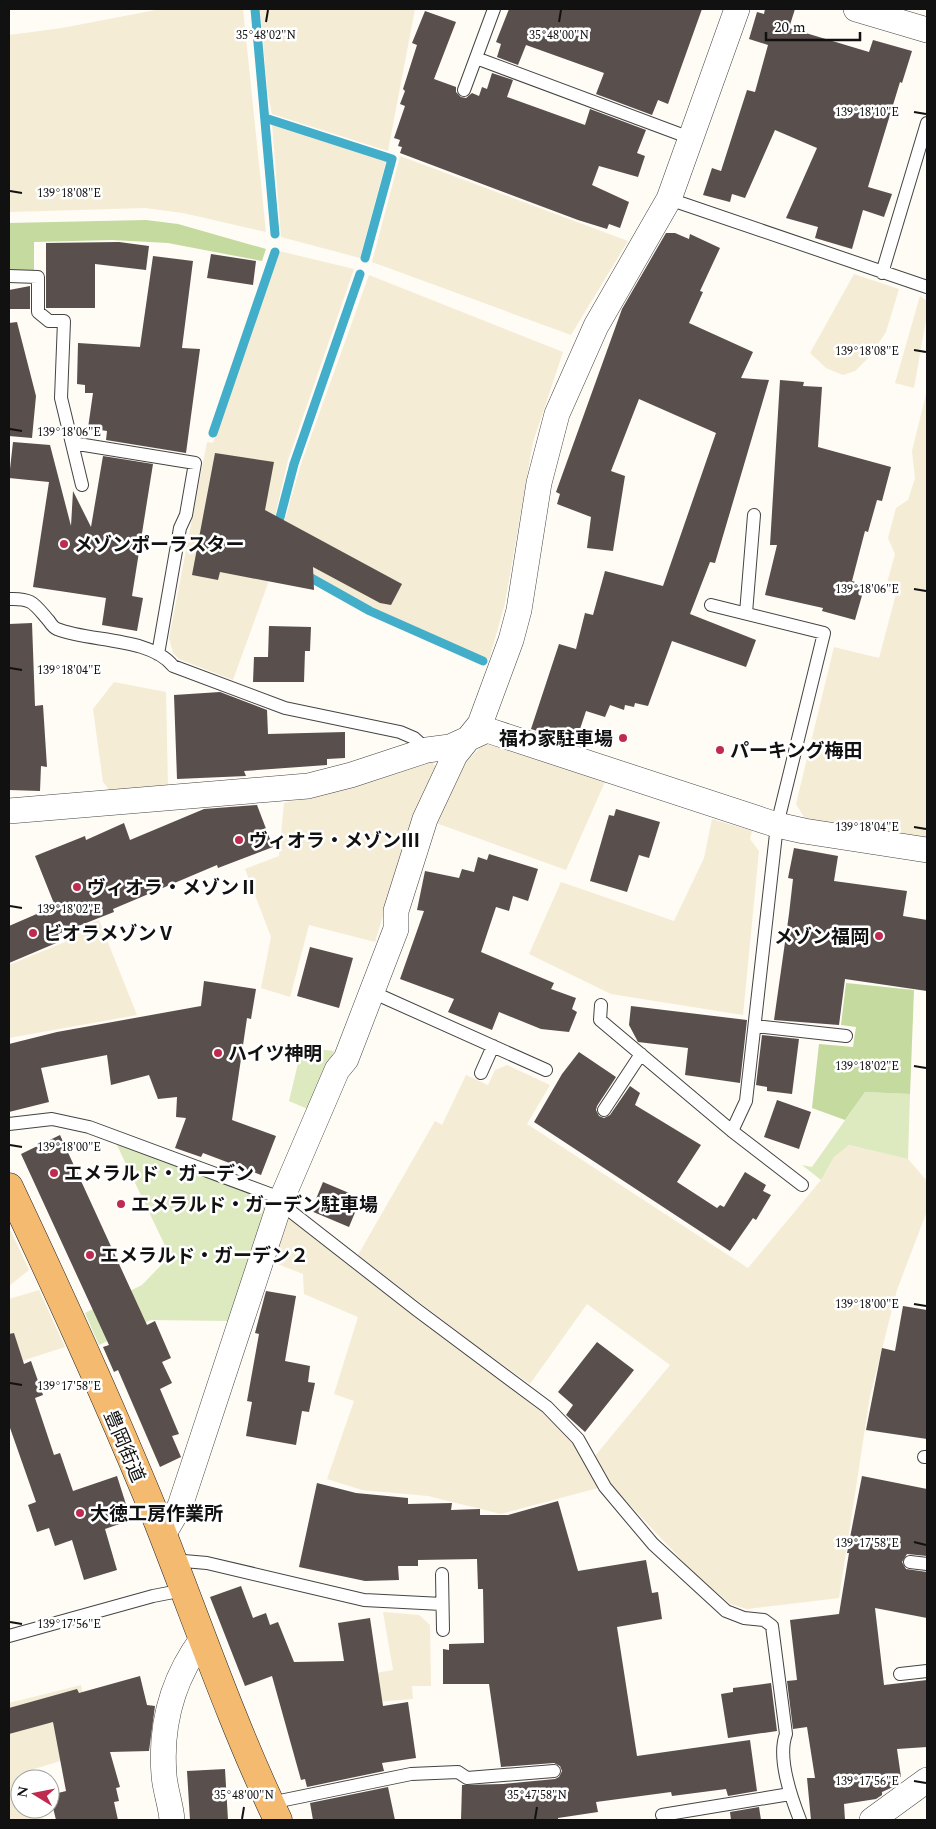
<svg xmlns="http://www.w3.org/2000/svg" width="936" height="1829" viewBox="0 0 936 1829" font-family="Spectral,'Noto Sans JP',serif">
  <rect width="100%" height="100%" fill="#fffbf5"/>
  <path fill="#f5ecd5" d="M161,9H243L266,232L183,213L145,208L9,212V35L62,28Z
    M260,9H415L388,151L272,114L268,96Z
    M272,124L386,161L360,258L281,237Z
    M400,156L628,241L571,335L372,262Z
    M279,251L354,269L288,460L268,546L275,564L233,680L179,659L173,653L169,638L207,442L213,443Z
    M854,274L899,289L886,332L870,356L855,371L843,375L826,368L810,353Z
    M369,275L563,352L533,442L505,603L489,660L372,608L275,554L301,464Z
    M920,296L927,301V314L914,388L895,383Z
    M927,390V842L807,822L796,804L834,647L879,658L896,594L885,590L895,554L888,538L896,508L908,500L915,478L912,451Z
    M114,682L166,692L168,788L111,792L103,782L93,709Z
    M484,743L605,782L566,870L436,823L452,778Z
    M430,760L439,770L414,815L375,942L309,925L290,997L261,988L271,937L245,869L279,856L284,803L354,787Z
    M712,819L752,831L750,839L759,851L743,1015L611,994L529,954L561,882L674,921L704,858Z
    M99,920L137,1015L9,1038V965L65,942L62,935Z
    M507,1065L550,1085L527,1124L748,1268L821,1180L834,1157L849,1145L908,1159L927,1181V1211L897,1290L870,1396L839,1598L747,1609L730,1604L692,1571L610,1484L595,1456L670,1365L587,1304L530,1384L475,1345L358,1255L435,1121L442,1125L466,1075L488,1085L495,1070Z
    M285,1215L371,1283L543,1413L574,1445L598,1488L501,1514L428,1496L362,1490L327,1479L354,1401L334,1394L358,1317L304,1294L303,1274L270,1261Z
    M9,1227L29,1270L9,1286Z
    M39,1290L65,1347L9,1365V1299Z
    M383,1612L419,1615L430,1625L431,1686H412L413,1699L362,1703L358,1676L393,1670Z
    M81,1685L96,1750L34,1769L32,1779H20V1809H40L44,1820H9V1703Z"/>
  <path fill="#dde9be" d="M302,1047L334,1051L310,1110L289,1101Z
    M865,1092L910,1094L908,1159L849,1145L834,1157L821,1180L802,1165L812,1167Z
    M115,1141L268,1200L230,1321L151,1320L99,1345L85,1313L142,1285L170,1256Z"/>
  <path fill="#c4da9e" d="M146,220L178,224L266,249L262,261L168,243L112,240L34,242V270H9V223Z
    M846,983L914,990L910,1094L865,1092L845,1120L812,1108L819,1044L853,1047L856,1027L841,1025Z"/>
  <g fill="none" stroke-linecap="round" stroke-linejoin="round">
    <path stroke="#43aeca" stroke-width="9" d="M255,9L275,234
      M265,118L392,159L365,258
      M213,433L275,252
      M277,529L294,464L360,274
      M304,574L370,611L483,661"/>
  </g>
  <path fill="#594f4d" d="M509,9H702L668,104L658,100L652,115L596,94L604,73L526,45L518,65L497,57L501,44L496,42Z
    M765,9H795L789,28L869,52L873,40L912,51L902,83L900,82L868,187L892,194L884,217L863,210L852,249L815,238L818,227L786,218L817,148L775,130L745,198L732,194L730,202L703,195L712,168L721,171L747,90L755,92L768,45L749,39L757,12L764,14Z
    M425,11L456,22L434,79L456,87V92L461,97L466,98L472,93L479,96L482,87L487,89L492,73L513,80L507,97L585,125L590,109L646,130L637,153L645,156L638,177L599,166L592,185L629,202L620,228L609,224L607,229L578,220L400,153L402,147L398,146L400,140L394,138L405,106L400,104L405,91L403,89L417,45L412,43Z
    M666,233H675L689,239L690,234L720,248L700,291L703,292L689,323L753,352L741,378L769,380L715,563L710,562L690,614L756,640L746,667L672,641L648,706L635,703L634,707L625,705L624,710L610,705L605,717L586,711L578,735L565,731L562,739L531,729L559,644L576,649L585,613L593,615L605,571L663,586L716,433L639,399L611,471L625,476L613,551L587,548L591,517L557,504L560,494L556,492L622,309Z
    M119,242L149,246L146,270L95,264V308H46V243Z
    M211,254L256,261L253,285L207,278Z
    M153,256L193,261L182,348L200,349L186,453L106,440L107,431L88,428L93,393H85V385L77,384L78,343L140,347Z
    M30,286V309H9V290Z
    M17,322L36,396L32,438L9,436V323Z
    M780,380L804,382L803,386L822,387L818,447L891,467L882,501L877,500L868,532L865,531L852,581L865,585L855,620L822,611L823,608L765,595L777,545H770Z
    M13,442L50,445L71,526L73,491L91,527L103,456L153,464L132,596L143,598L137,631L102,625L106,598L33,587L49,482L9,478Z
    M215,453L274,462L265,510L402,584L391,605L380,603L313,567L314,590L220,572L218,580L192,575Z
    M32,623L35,706L43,705L47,767L41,766L40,791L9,790V624Z
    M269,626L311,627L310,651H305L304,682H253L254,657H268Z
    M220,692L267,710L268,734L345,732V758L327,759V765L244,771L246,776L177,779L174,695Z
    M257,805L273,847L218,868L217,865L113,909L114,912L58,934L61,941L9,963V926L55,906L35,856L85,836L86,840L124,823L130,840L204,809Z
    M616,809L660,822L649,858L639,855L627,892L590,881L609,815L614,816Z
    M794,848L838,856L834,881L907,891L903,916L927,920V991L845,979L839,1025L774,1020L789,914L793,879L788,878Z
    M489,854L538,869L528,901L513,896L509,911L496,907L481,952L554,983L551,989L576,998L572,1009L577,1012L569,1032L541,1029L499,1012L492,1030L448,1012L454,999L400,979L424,911L417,910L425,871L459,878L462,869L474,872L478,857L487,860Z
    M310,947L353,958L339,1008L297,996Z
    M204,981L256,989L251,1019L247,1018L232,1120L276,1136L261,1175L203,1153L201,1157L175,1148L186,1118L176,1117L177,1097L158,1099L149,1075L111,1085L107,1055L41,1068L49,1102L9,1112V1044L57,1032L201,1006Z
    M631,1006L747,1020L740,1083L685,1075L688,1048L638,1042L629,1025Z
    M762,1035L799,1039L792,1094L767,1091V1087L756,1085Z
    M579,1052L616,1077L597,1106L596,1110L599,1116L604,1118L610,1115L630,1086L640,1093L635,1105L701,1145L677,1182L717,1208L720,1205L724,1207L745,1172L766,1185L763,1191L771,1195L756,1220L753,1218L730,1251L534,1122L562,1074Z
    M777,1100L811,1112L799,1149L764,1137Z
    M60,1135L147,1325L155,1321L171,1358L162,1362L172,1383L160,1389L179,1434L172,1436L181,1457L160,1467L118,1370L114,1372L103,1347L109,1345L21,1154Z
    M323,1182L361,1198L349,1227L311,1211Z
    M266,1291L296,1296L285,1361L310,1366L308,1382L315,1383L309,1412L302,1411L296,1445L246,1436L252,1402L247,1401L259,1334L255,1333Z
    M903,1306L927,1310V1439L866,1430L882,1348L895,1351Z
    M14,1333L24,1364L31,1361L43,1395L35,1398L54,1455L60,1453L73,1491L117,1476L131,1520L105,1529L117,1570L84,1580L72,1540L55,1546L49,1528L37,1532L28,1505L36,1502L9,1425V1334Z
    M597,1342L634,1370L585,1432L566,1415L573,1405L558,1392Z
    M862,1476L927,1489V1556L907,1554L902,1562L906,1569L927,1572V1618L875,1608L884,1685L927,1680V1747L897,1749L901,1777L892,1779L893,1787L882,1792V1795L876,1799L844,1804L845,1820H811L807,1778H815L807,1727L793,1729L787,1681L797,1680L790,1620L839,1614L849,1553H847Z
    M317,1483L356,1493L408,1498V1504L452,1503L451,1510L480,1509V1515H508L558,1501L578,1571L646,1560L652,1593L658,1592L662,1619L617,1627L637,1756L750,1740L757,1791L728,1796L726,1789L672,1796L671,1792L596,1802L598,1812L558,1818V1820H461L462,1785L503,1784L555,1779L559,1777L562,1771L560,1766L554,1763L501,1767L489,1684H443V1649L449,1650V1644L484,1643L483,1589H478L477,1559L418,1560V1566H398L399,1580L365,1581L299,1567Z
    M241,1586L253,1618L266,1613L270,1625L278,1622L294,1662L344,1661L338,1623L370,1618L383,1706L408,1702L416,1758L382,1763L384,1771L307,1787L305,1779L301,1780L272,1676L245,1686L210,1597Z
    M140,1676L147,1705L155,1706L149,1751L110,1752L120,1787L116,1788L119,1801L114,1802L118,1820H56L50,1795L66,1791L53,1722L9,1734V1708L77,1689L79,1693Z
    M771,1683L777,1731L728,1738L721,1694L733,1692V1688Z
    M225,1769L228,1820H190L187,1771Z
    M388,1787L395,1820H313L310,1803Z
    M759,1807L761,1820H731L730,1812Z"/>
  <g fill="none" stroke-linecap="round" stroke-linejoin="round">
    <g stroke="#444" stroke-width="14">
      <path id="service" d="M476,58L693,139
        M464,90L494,9
        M669,199L927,287
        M882,273L927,123
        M9,276L38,277V312L49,321H64L61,398L82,485
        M72,443L195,463L186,515L180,528L158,654
        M9,599C33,598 34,604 49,621C51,624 54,628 57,629C89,642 150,637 173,666L285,708L400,732L414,738L427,750
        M711,605L824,633L777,825L746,1101L732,1131
        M746,613L754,515
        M372,992L546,1070
        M601,1005L600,1020L732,1131L802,1185
        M755,1026L846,1036
        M481,1073L493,1046
        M604,1110L641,1054
        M9,1124L52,1119L89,1127L275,1196L280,1203L417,1310L547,1407L578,1439L605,1487L653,1544L726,1611L744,1618L764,1620L772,1626L786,1734C777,1758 791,1797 800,1820
        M924,1457H927
        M172,1560L207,1563L364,1600L442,1604
        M910,1562L927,1564
        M442,1574L443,1630
        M9,1636L153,1596L184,1590
        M900,1674L927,1671
        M270,1803L411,1774L458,1772L467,1778L554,1771
        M662,1815L790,1794"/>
    </g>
    <g stroke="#444" stroke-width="26">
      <path id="minor" d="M856,9L927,30
        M9,811L308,786L351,775L427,750L450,747L487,730L777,825L804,831L927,850
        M163,1535L180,1506L280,1203L337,1070L346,1059L396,929V911L425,819L455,755L480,724L511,640L519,610L539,483L557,414L596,326L669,199L737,9
        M172,1820C171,1805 165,1790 164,1775C160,1725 173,1678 203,1638
        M872,1820L927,1780"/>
    </g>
    <g stroke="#222" stroke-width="29">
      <path id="primary" d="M9,1187C61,1297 112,1409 158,1522C197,1621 232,1724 278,1820"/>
    </g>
    <use href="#service" stroke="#fff" stroke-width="12"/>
    <use href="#minor" stroke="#fff" stroke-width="25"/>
    <use href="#primary" stroke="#f4ba6f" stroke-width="28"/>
  </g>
  <path fill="none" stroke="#111" stroke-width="2" d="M266,22L268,10M559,22L561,10M914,112L926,114M10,191L22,193M914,350L926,352M10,429L22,431M914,589L926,591M10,668L22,670M914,827L926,829M10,906L22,908M914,1066L926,1068M10,1145L22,1147M914,1304L926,1306M10,1383L22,1385M914,1542L926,1545M10,1622L22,1624M914,1781L926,1783M242,1819L244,1807M535,1819L537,1807"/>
  <g fill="#be2b4f" stroke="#fff" stroke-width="2">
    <circle cx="64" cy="544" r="5"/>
    <circle cx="623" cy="738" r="5"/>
    <circle cx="720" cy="750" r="5"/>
    <circle cx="239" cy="840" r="5"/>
    <circle cx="77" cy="887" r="5"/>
    <circle cx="33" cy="933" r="5"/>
    <circle cx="879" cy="936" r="5"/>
    <circle cx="218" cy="1053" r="5"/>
    <circle cx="54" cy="1173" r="5"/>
    <circle cx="121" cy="1204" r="5"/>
    <circle cx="90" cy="1255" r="5"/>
    <circle cx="80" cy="1513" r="5"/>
  </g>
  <g text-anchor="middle" stroke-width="5" stroke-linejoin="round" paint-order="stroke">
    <g font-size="19" font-weight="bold" fill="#111" stroke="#fff" text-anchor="start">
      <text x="74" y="551">メゾンポーラスター</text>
      <text x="613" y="745" text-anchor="end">福わ家駐車場</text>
      <text x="730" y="757">パーキング梅田</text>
      <text x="249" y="847">ヴィオラ・メゾンⅢ</text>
      <text x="87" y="894">ヴィオラ・メゾンⅡ</text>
      <text x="43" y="940">ビオラメゾンⅤ</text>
      <text x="869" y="943" text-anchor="end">メゾン福岡</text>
      <text x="228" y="1060">ハイツ神明</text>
      <text x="64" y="1180">エメラルド・ガーデン</text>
      <text x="131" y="1211">エメラルド・ガーデン駐車場</text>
      <text x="100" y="1262">エメラルド・ガーデン２</text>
      <text x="90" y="1520">大徳工房作業所</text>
    </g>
    <g font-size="19" fill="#111" stroke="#fff">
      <text transform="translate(125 1446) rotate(67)" y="7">豊岡街道</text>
    </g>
  </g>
  <g font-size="12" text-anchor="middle" fill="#111" stroke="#fff" stroke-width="5" stroke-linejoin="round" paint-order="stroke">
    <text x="266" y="39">35°48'02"N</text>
    <text x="559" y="39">35°48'00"N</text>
    <text x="867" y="116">139°18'10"E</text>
    <text x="69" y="197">139°18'08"E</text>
    <text x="867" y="355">139°18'08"E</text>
    <text x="69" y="436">139°18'06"E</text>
    <text x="867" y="593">139°18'06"E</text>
    <text x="69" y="674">139°18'04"E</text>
    <text x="867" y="831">139°18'04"E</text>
    <text x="69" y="913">139°18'02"E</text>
    <text x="867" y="1070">139°18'02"E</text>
    <text x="69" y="1151">139°18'00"E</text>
    <text x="867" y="1308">139°18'00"E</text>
    <text x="69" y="1390">139°17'58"E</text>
    <text x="867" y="1547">139°17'58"E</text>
    <text x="69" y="1628">139°17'56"E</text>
    <text x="867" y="1785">139°17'56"E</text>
    <text x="244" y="1799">35°48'00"N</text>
    <text x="537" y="1799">35°47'58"N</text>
  </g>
  <rect width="936" height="1829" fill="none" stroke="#111111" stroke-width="20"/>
  <g transform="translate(35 1794) rotate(280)"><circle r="24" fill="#ffffff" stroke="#a0a0a0"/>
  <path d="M0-4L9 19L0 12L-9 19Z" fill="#be2b4f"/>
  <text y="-8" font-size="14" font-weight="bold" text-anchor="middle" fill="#111111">N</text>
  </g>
  <path d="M766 32v8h94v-8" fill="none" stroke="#111111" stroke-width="2.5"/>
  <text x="774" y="32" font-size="15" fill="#111111" stroke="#ffffff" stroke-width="4" paint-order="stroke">20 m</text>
</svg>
